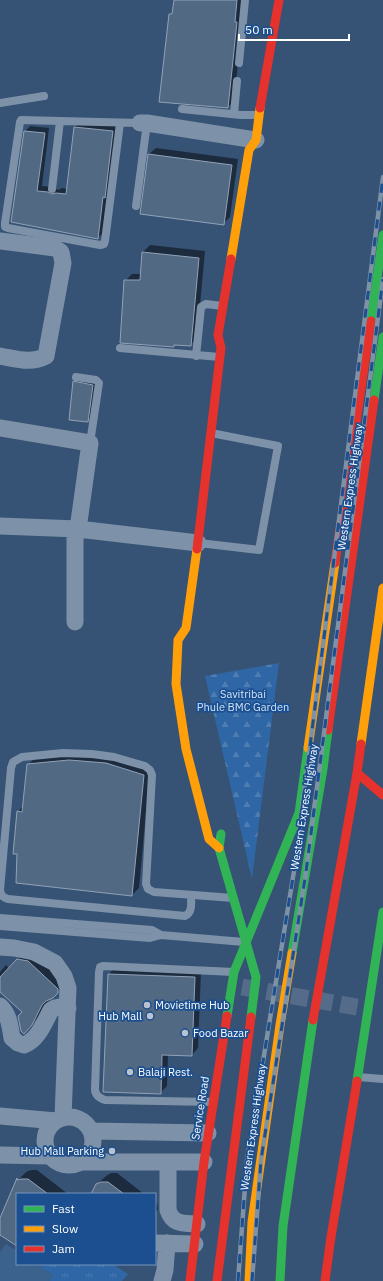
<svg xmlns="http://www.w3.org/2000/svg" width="383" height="1281" viewBox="0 0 383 1281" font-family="'IBM Plex Sans',sans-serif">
  <defs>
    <pattern id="forest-firs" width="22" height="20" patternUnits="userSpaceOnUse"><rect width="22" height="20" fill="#2f66a5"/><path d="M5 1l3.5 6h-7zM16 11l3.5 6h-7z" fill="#4e7db2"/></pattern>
    <pattern id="park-tufts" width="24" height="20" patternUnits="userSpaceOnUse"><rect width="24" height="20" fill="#2f66a5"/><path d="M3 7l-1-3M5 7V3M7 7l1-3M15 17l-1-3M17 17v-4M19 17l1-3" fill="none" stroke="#4e7db2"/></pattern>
  </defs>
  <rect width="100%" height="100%" fill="#365274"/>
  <path fill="url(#forest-firs)" d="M279,663L252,879L205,676Z"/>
  <path fill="url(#park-tufts)" d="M42,1264H112L128,1274L122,1281H49L53,1275L40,1267Z"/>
  <path fill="#3b618d" d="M6,1244L17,1251V1264H36L53,1275L49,1281H0V1252Z"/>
  <path fill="#0007" d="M175,0H243V16L234,101L228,107L170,15L174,11Z
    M80,122L118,126L103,233L98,238L12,221L25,132L30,126L49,128L42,186L53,187L58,190L62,188L67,189L75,127Z
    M156,148L238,159L230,217L223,224L149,154Z
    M150,245L205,251L197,338L190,345L176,344L173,346L125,281L132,274H141L143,252Z
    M77,378L96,382L91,417L87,421L74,382Z
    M77,753L150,768L139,888L132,895L18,812L23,806L28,765L35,758Z
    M27,950L66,980L61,988L52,997L49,999L40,1015L24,1032L23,1012L0,991V972L6,965L9,968Z
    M115,967L201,971L198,1048L192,1055L168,1054L167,1086L160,1093L109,974Z
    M31,1170H37L68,1194H17V1245L0,1234V1220L16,1182L26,1172Z
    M111,1173H117L144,1194H93L96,1185L106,1176Z
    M155,1202L157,1203L158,1209L155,1215Z"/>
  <path fill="#526984" stroke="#92a2b6" d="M174,0H237L235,22H237L228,108L159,102L169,14H172Z
    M74,127L113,131L105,198L103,197L98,239L11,222L24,131L45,133L37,191L48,192L52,194L56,193L66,194Z
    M148,154L232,165L224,225L140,214Z
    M142,252L199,258L191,346L174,345V347L120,343L124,280H140Z
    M73,381L93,385L88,422L69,420Z
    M69,760L106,763L144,775L132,896L16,883L17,854H13L17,811L22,812L27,764Z
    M17,959L28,961L58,989V993L53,998L46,1001L42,1005L32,1025L24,1034L21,1031L18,1016L22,1012L0,992V977Z
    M108,974L195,977L192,1056L162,1055L161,1094L103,1092Z
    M17,1178V1180L21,1179H28L48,1194H17V1246L0,1235V1218Z
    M101,1182H108L124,1194H91L96,1184Z"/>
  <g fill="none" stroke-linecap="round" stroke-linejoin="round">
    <path stroke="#546c89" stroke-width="17" stroke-dasharray="17 8" stroke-linecap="butt" d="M242,987L368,1009"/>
    <path stroke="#7d92a8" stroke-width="8" d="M239,63L245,0
      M0,103L44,96
      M182,109L241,115H258
      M234,114L237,81
      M120,123L105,241L104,244L100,245L8,228L5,227V223L20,122L21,120L140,123
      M52,189L60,121
      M136,206L147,123
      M120,348L219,357
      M196,356L201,307L206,304L222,306
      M76,377L96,380L99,383L90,443
      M199,543L259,550L278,446L211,433
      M191,895C191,903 193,912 185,916L8,899C3,897 1,896 0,890L11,768L13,762L22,757L63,753L92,754L114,757L145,766L150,770L152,775L146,884L148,889L154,892L233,898
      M0,918L152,930L161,935
      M0,926L150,938L161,935L244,942
      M358,1077L383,1079
      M213,1102L105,1100C99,1098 95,1095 95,1089L99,972L100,967L103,966L234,972"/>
    <path stroke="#7d92a8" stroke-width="17" d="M140,123H147L256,140
      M0,241L55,248L61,252L63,263L46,356C31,364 17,359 0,356
      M0,428L90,443L78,529
      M0,526L78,529L198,543
      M75,529V622
      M0,947L14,948L34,952L55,963L64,976L68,988L63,1118
      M0,1006C9,1014 10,1026 12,1038L18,1043L24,1045C38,1040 44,1023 51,1010C57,1006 61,1007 68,1008
      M0,1116L56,1121
      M45 1141a24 24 0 1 1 48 0a24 24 0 1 1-48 0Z
      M91,1131L208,1133
      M0,1155L50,1156
      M80,1162H204
      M168,1162V1210C173,1225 183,1223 197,1224
      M155,1243L195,1244
      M162,1281L165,1270L167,1243"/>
    <path stroke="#30b455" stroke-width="9" d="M371,321L383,235
      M374,400L383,337
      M221,834L219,848L256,977L251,1017
      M292,953L323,769L328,730
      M227,1016L234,972L299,813L308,748
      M357,1081L383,912
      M280,1281L283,1226L313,1020"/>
    <path stroke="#ff9f0a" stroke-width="9" d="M231,259L249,150L256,140L260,108
      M197,549L186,628L178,640L176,684L186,749L209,839L219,848
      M361,744L383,588
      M308,748L335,563
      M249,1281L252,1222L280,1025L292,953"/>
    <path stroke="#e5322d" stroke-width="9" d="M260,108L279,0
      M197,549L221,348L218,335L231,259
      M335,563L371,321
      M328,730L374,400
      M357,773L383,795
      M313,1020L357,773L361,744
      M190,1281L204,1162L227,1016
      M217,1281L251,1017
      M325,1281L331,1237L357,1081"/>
    <g stroke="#7e92a7" stroke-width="4.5">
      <path id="rail" d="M238,1281L247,1160L294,871L383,177
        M252,1281L261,1160L306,872L383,279"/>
    </g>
    <use href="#rail" stroke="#1b4f8f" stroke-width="3" stroke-dasharray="9" stroke-linecap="butt"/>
  </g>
  <g fill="#b9c2ce" stroke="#1b4f8f" stroke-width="1.5">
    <circle cx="147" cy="1005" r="4"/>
    <circle cx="150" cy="1016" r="4"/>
    <circle cx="185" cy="1033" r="4"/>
    <circle cx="130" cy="1072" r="4"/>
    <circle cx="112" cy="1151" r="4"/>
  </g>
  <g text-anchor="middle" stroke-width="3.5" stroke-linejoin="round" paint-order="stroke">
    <g font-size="11" fill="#fff" stroke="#1b4f8f">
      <text transform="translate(350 487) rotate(-82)" y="4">Western Express Highway</text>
      <text transform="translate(304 807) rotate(-81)" y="4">Western Express Highway</text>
      <text transform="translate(200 1108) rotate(-81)" y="4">Service Road</text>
      <text transform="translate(253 1127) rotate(-82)" y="4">Western Express Highway</text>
    </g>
    <g font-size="11" fill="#cfe3fa" stroke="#1b4f8f">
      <text x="243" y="698">Savitribai<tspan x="243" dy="13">Phule BMC Garden</tspan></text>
    </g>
    <g font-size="11" fill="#fff" stroke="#1b4f8f" text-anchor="start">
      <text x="155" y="1009">Movietime Hub</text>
      <text x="142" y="1020" text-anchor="end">Hub Mall</text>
      <text x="193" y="1037">Food Bazar</text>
      <text x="138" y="1076">Balaji Rest.</text>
      <text x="104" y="1155" text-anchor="end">Hub Mall Parking</text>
    </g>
  </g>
  <rect x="16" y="1193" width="140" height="72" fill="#1b4f8f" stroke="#7695bc"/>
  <rect x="24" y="1206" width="20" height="6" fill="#30b455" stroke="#7695bc"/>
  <text x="52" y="1213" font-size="12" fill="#ffffff">Fast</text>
  <rect x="24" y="1226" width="20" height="6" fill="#ff9f0a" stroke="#7695bc"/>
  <text x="52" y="1233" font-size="12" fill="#ffffff">Slow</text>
  <rect x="24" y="1246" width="20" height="6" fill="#e5322d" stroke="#7695bc"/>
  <text x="52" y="1253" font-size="12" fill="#ffffff">Jam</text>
  <path d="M239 34v6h110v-6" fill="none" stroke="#ffffff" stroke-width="2"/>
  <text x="245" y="34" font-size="12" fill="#ffffff" stroke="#1b4f8f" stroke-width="3" paint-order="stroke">50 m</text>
</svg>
